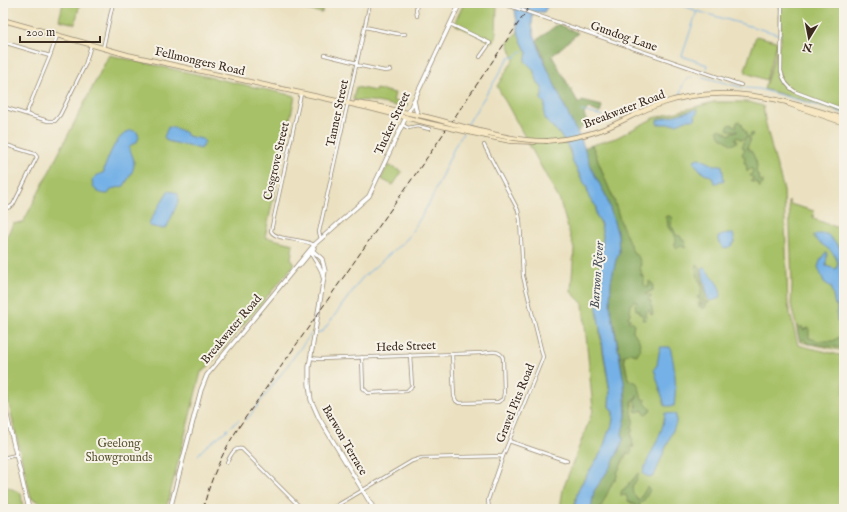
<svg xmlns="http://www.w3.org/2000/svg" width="847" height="512" viewBox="0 0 847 512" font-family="'IM FELL English',serif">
  <rect width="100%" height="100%" fill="#f7f3e8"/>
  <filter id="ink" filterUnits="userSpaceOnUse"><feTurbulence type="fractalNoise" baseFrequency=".025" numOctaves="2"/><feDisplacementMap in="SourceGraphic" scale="8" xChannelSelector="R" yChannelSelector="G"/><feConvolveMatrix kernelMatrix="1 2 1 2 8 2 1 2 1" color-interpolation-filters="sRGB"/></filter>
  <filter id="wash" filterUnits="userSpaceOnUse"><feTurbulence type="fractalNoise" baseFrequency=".012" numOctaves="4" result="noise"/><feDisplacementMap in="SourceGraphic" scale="16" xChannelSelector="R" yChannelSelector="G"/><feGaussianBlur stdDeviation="0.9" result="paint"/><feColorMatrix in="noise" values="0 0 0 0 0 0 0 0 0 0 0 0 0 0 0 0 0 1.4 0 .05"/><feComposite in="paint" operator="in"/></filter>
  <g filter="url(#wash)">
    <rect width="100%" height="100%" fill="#ebe1c1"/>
    <path fill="#a7c167" stroke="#717642" d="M63,3H80L75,24L59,20Z
      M275,3H324L322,13Z
      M464,3H489L497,5L496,37L492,42L454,24Z
      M779,3H844V112L764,89L781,39Z
      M533,16L532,20L519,36L527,53L525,61L533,69L538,83L542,88L543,92L541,97L545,104V120L558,132L565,141L580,177L587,188L589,198L596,206V215L600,221L603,235L602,254L600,263V335L610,392L609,406L613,412V418L612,426L608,433L602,451L580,486L577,494L574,509H560L563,489L593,410L583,304L571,292L574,249L560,201L497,86L514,59L508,43L518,31V25Z
      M756,36L776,41L777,43L766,80L746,73V71L745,70Z
      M109,55L295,96L265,237L293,244L291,259L294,265L205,370L201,372L166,509H54L31,498L3,380V244L13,224L23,222L26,217Z
      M356,87L375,91L376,89L395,93L393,101L408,104L406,106L402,107L371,101L353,100Z
      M714,102H749L763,106L765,120L772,149L784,190L788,305L798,345L844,356V509H597L627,454L631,438L632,400L621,341L617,301L621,282L632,264L614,200L605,179L592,145L616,138L654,118Z
      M388,165L402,172L393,185L381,179Z
      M789,200L790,204L814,211L813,216L814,219L844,230V351L800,342L791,305L792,285Z
      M3,485L21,493L23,509H16L3,503Z"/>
    <path fill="#85a75c" stroke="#60683d" d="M558,24L578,33L552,56L579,104L582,101L602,106L600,113L588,108L584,114L587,122L577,133L550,75L537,40Z
      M738,121L742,124C742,129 747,132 747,137L742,140L737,137L735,140H737V142L732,145L721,137L717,130L720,129L730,135L732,132H737L738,131L728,130L727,129L729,125L731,124L737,127L736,124Z
      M752,133L753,134L749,140H751L747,148L752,152L756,161L757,166L756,171L759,178L758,180L763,181V184L760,186V188L757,182H751V180L754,178L750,176L753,171L752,169H750L747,172L746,163H744L745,157L743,156L742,154L745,149L742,147L744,141Z
      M592,145L605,179L614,200L621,223L634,254L638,256L640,261L641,263L640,268L642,273L640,275L644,276V284L647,288V286H649V281L653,284V291L646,293V295H649L652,297L649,298L648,300L651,302L653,315L650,314V311L648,310L646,314L647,317L646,320H642L643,315L639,314L638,310H636L635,304L637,303V302L634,301L631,304L630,315L627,317L630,318V320H628L629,322L630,323L632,321L634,323L633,331L639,340L641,350L638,352L637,355L633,354L631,353L623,356L628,379L637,383C640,388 640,393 642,399L646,400L645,403L651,410L646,414L643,412V410L637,412L635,411L636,408L637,407L638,405L635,406L636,405L634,400L637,398V395L636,398L632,400C632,403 631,407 632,411C633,417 635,422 631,428L633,431L631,432V438L634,439L632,441L634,447L632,448V445L630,448L632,451L630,454L627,452L618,471L616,480L613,481L601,507L598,509H591L594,491L611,466L619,450L623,440L622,433L626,416V401L620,354L610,305L611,281L616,260L619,252L618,235L606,196L592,170L584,148Z
      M670,216L672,218L671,227L673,228L676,235L680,236L685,242L686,248L681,246L677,248L675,246V237L668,227L667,219L665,218L666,216Z
      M697,264L699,265C702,271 701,275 702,281C704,288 707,292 705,300L709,302V303H706V307L703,309L701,308V305L699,307L698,304L700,301L701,305L703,302L701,299L699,300L697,298L698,296L701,297V282L699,281L696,269Z
      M797,326H799L800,328L802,326L803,330L809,327V338L819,341H833L842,335L844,336V346L841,348C837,347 813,343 808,344L804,339L800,342L797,331L799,329Z
      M638,473L639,474L637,478L636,482L633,484C631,493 634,495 639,501L647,487L650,490L643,502L639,504L641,509H634L636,508L635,505L628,501L626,495L621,496V492L623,489L624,490L626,486L629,487L628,483H630Z"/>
    <path fill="#74b1e6" stroke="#586e82" d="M514,3H545L547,7L544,12H533L532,24L534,34L543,59L573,125L581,139L592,170L606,196L618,235L619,252L616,260L611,281L610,305L624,382L626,416L622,433L623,440L619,450L611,466L594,491L591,509H574L577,494L580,486L602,451L608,433L612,426L613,418V412L609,406L610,392L597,310V281L602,254L603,235L600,221L596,215V206L589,198L587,188L572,161L570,150L558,132L545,120L544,113L545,104L541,99L543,92L542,88L538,83L533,69L525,61L527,53L519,36Z
      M697,109L698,111L695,116L696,118L693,120H686L677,124H657V120Z
      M168,127L175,128L186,133L187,136L202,139L205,142L201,149L167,141L164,137Z
      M131,130L137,132L139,137L137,142L131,145L129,148C138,166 134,169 124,186L112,189L108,194C98,194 93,190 92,180L96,176L104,172V169C110,153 115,137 131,130Z
      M699,158L714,165H722L724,181H720L717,183H714C711,171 709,178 703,173C700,170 697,166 694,163L695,159Z
      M168,191L174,192L178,194L179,200L167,227L163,229L149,226L150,221Z
      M728,233L733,234L735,241L731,246L724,249L718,241V237Z
      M817,234H827L844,252V318L843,323L840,324L837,321V306L835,305L831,287L824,282L818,267L820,261L825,253H827L826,266L836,269L838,263C833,247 821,247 813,236Z
      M704,268C710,274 724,288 720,298L711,301L708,299L702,269Z
      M660,347H670C675,366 677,386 674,406H665L654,369L657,365Z
      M665,413L675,414L676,416V423L654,476L649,477L643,474V472C650,451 663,436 665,413Z"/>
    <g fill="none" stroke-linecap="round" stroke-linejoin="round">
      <path stroke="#74b1e6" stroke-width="1" d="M676,3L697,11L682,56L707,65L706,70
        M697,11L781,35
        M699,76L745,88L759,89L777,94L844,113
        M680,96C682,88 682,79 692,77
        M581,111L603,116
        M611,117L617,120
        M607,120L610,122
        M467,125L509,58L515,57L520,52L526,50
        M317,333L323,331L362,278L407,239L418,222L431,200L455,146L463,133
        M245,420L249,417L311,334
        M231,426L239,420
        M198,455L204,448L228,429"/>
    </g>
  </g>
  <g filter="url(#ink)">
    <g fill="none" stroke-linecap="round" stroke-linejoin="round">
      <g stroke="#938670" stroke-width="4">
        <path id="minor" d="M501,3L741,85
          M782,3L781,71C783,80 787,87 796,92L844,110
          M417,16L416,10L417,3
          M450,24L490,43L480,57
          M365,27L398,34H405
          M3,42L50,56
          M103,48L113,3
          M325,55L357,63
          M356,65L385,71L391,70
          M301,94L271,231C276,241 304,238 314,245
          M3,107L48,121H55L60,115L85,65L91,45
          M26,114L50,56L57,36
          M403,125L408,128L418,126L429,129
          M3,144L35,154L37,157L13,205L10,207L3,209
          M484,145L518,210L520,220L523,276L543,357L503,456L488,500L489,509
          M321,239L319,232L370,3
          M362,357L363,388L368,393L407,391L412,386L410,355
          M310,358L320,359L482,353C490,352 500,349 503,358L504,393L503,399L498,402L459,403L456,401L454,396L452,354
          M509,441L567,461
          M3,458L16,455
          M227,462C231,456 233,447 242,449L302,509
          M331,509L412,461L422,458L503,456"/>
      </g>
      <g stroke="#938670" stroke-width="5">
        <path id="tertiary" d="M414,100L416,110L418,115
          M408,113L460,3
          M311,249L322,259L325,271L309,367V384L311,400L319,418L374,509
          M311,251C313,261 322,265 323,277
          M299,266L314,248
          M3,399L29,509
          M170,509L201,390L207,375L314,245L369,196L406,117"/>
      </g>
      <g stroke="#938670" stroke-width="5.5">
        <path id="secondary" d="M3,20L128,55L369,108L428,123
          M356,103L376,106L427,117
          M789,104L844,123
          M486,136L510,141L535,142
          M546,141C569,139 592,135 613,125C629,118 644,109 660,104C722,82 784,99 844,119
          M3,507L8,509"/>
      </g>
      <use href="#minor" stroke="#fff" stroke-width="2.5"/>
      <use href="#tertiary" stroke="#fff" stroke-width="3.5"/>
      <use href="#secondary" stroke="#f7e8c3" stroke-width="4"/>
      <path stroke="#3b2a1e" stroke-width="1" stroke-dasharray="6 3" stroke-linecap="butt" d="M203,509C211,477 224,448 243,421L433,149L532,3"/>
      <g stroke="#938670" stroke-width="5.5" stroke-linecap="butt">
        <path id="secondary-bridge" d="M427,117C467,127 507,141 548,141
          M428,123L486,136"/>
      </g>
      <use href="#secondary-bridge" stroke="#f7e8c3" stroke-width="4"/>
    </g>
  </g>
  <g text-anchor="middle" stroke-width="4" stroke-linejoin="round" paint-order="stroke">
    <g font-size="12" fill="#3b2a1e" stroke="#f7f3e8">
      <text transform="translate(624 36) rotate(19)" y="4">Gundog Lane</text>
      <text transform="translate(200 61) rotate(13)" y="4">Fellmongers Road</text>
      <text transform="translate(624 109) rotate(-21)" y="4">Breakwater Road</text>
      <text transform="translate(337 113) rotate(-78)" y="4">Tanner Street</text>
      <text transform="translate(392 123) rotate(-65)" y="4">Tucker Street</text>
      <text transform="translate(276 161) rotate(-77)" y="4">Cosgrove Street</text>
      <text transform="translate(231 329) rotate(-50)" y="4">Breakwater Road</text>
      <text transform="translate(406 346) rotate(-2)" y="4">Hede Street</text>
      <text transform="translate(515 403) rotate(-68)" y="4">Gravel Pits Road</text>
      <text transform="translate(345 440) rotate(60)" y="4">Barwon Terrace</text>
    </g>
    <g font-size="12" fill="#5b5734" stroke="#f7f3e8">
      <text x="119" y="447">Geelong<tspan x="119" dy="14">Showgrounds</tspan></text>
    </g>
    <g font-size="13" font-style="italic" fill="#4c525a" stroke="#f7f3e8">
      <text transform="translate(596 275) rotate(-86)" y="5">Barwon River</text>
    </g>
  </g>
  <rect width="847" height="512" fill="none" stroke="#f7f3e8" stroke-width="16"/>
  <g transform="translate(809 38) rotate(190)" stroke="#f7f3e8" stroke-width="3" paint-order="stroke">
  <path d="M0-3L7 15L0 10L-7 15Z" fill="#3b2a1e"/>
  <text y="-6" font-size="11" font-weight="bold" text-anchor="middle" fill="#3b2a1e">N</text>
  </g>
  <path d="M20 36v6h80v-6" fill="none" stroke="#3b2a1e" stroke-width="2"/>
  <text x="26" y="36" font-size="12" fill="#3b2a1e" stroke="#f7f3e8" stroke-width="3" paint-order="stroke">200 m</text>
</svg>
